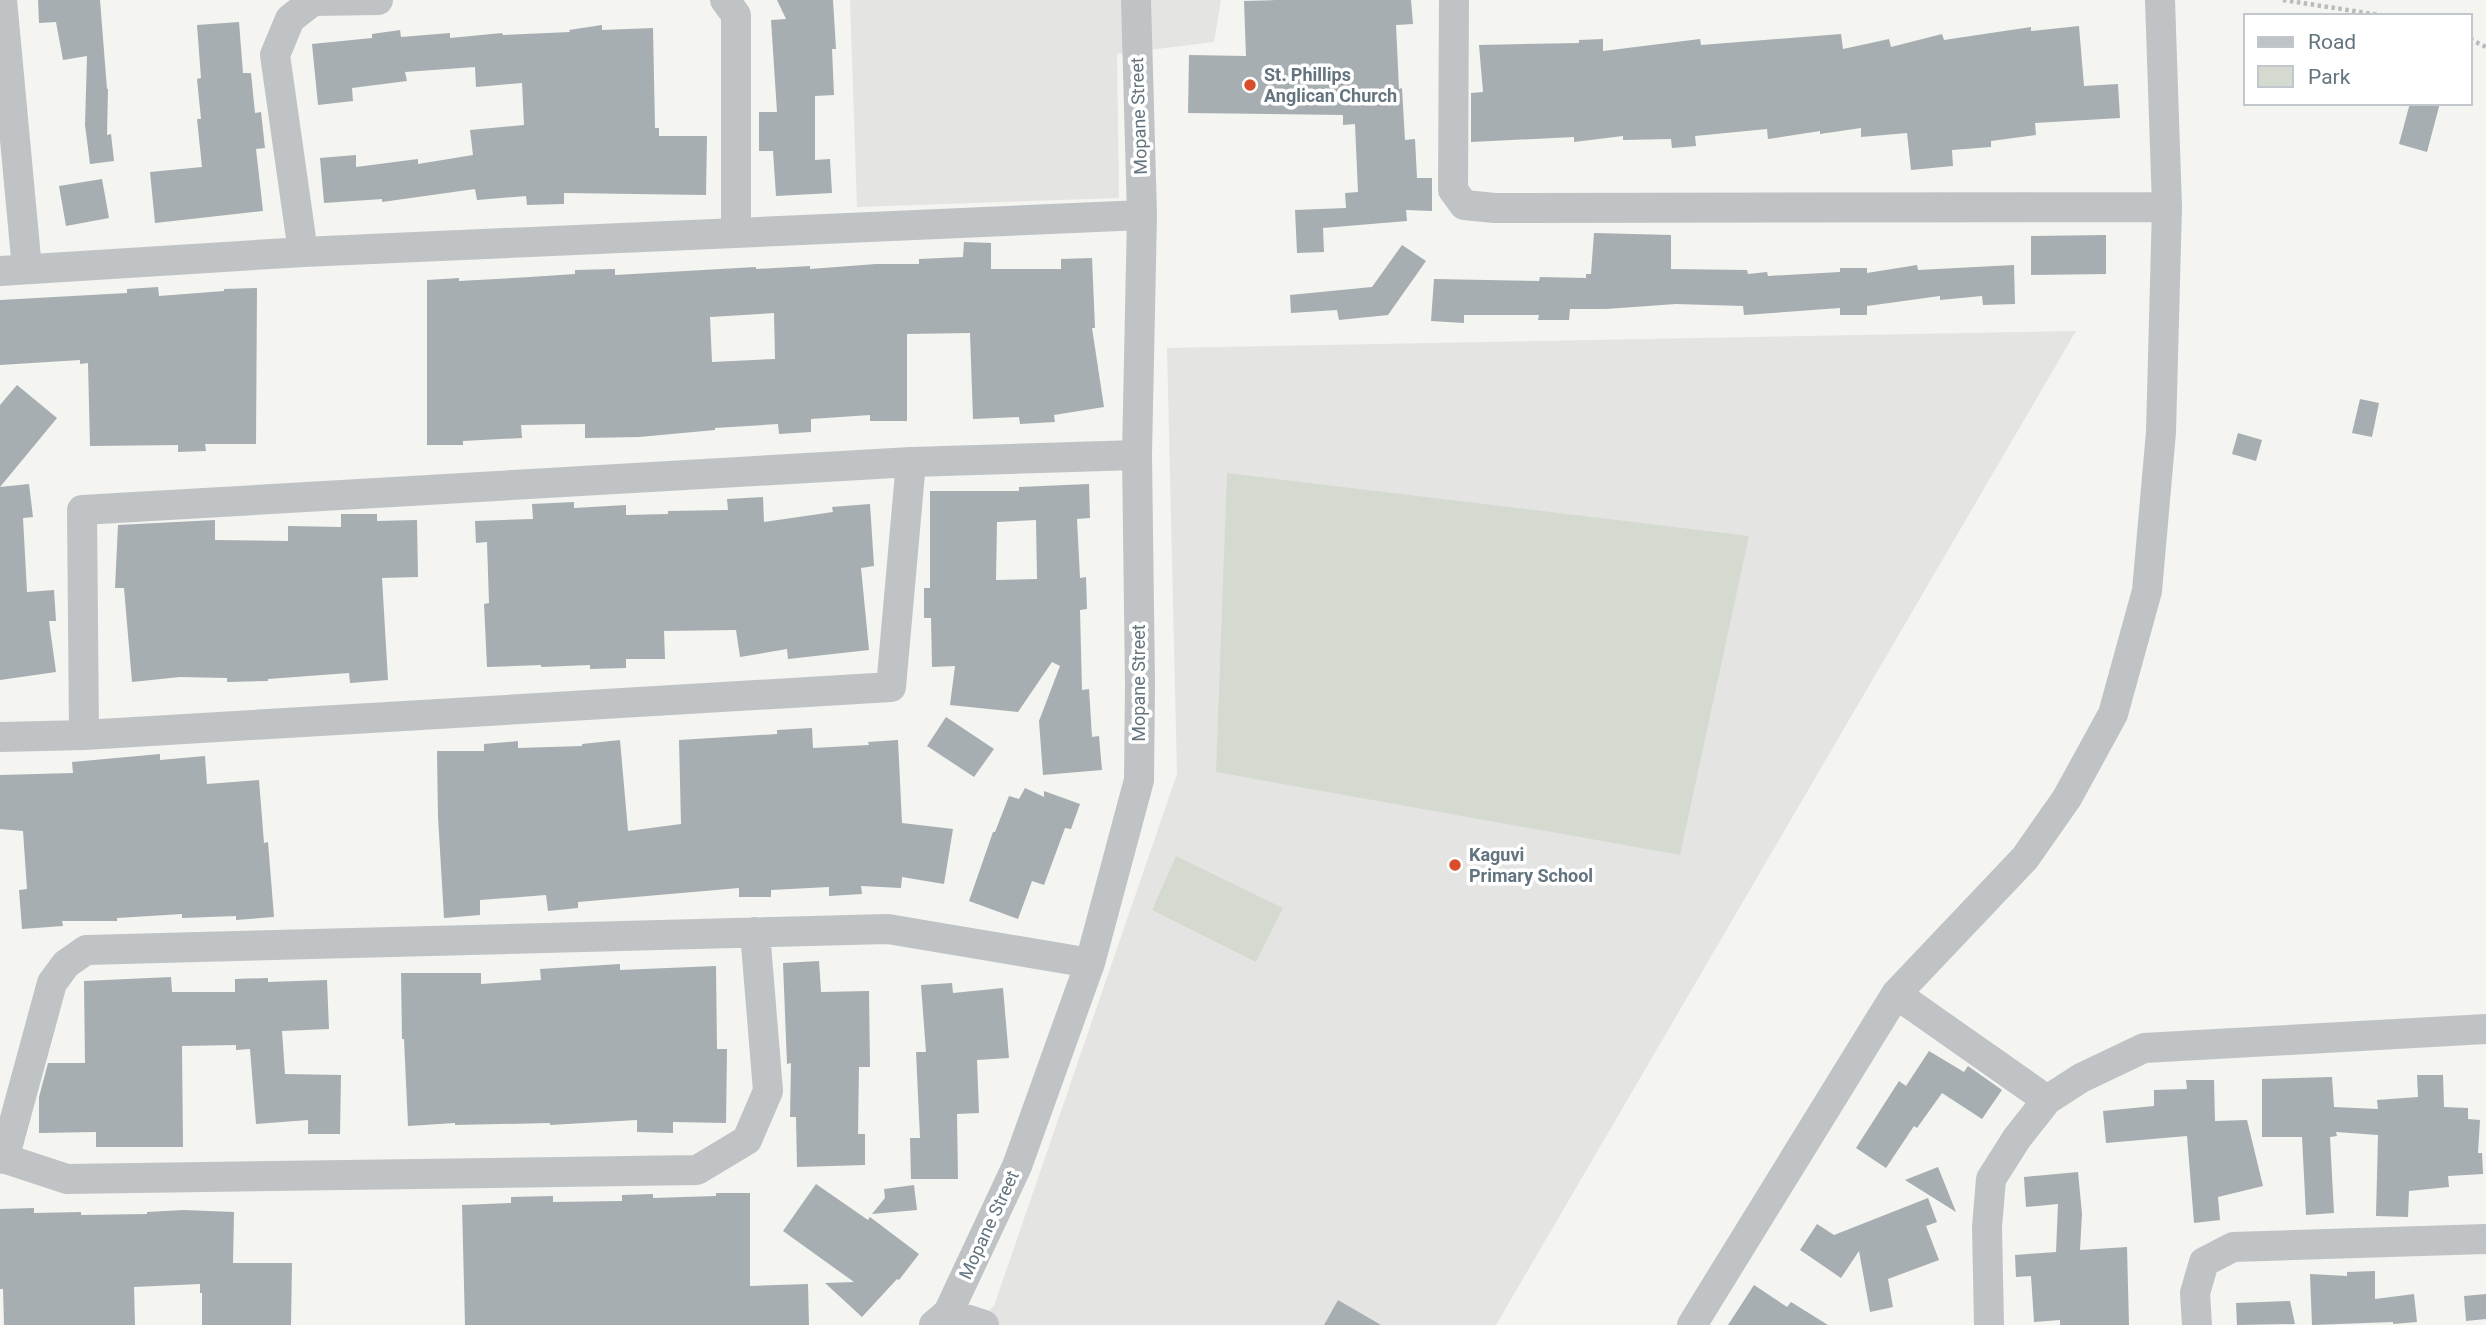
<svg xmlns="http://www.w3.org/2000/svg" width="2486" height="1325" viewBox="0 0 2486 1325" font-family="Roboto,sans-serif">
  <rect width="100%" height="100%" fill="#f4f4f0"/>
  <path fill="#e4e5e3" d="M850,0H1221L1214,42L1117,54L1119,198L857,207Z
    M2076,331L1496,1325H973L994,1306L1177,774L1167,348Z"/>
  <path fill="#d5dad1" d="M1227,473L1749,536L1680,855L1216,772Z
    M1176,856L1283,908L1256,962L1152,910Z"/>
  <path fill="#a6aeb2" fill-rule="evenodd" d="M38,0H100L107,89H108L107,135L111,134L114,161L90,164L85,125L87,56L63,60L56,22L39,23Z
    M777,0H833L836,49H832L834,95L815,96V160L830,159L832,193L776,196L773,151H759V112H777L771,20L786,19Z
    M1276,0H1411L1413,24L1396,25L1399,89L1402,88L1405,140L1415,139L1417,178H1432V211L1406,210L1407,221L1323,228L1324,252L1297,253L1295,210L1346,208L1345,193L1358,192L1355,124L1343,125V115L1188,113L1189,55L1246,56L1244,1Z
    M239,22L243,73H251L255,113L261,112L265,148L256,149L263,211L155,223L150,172L202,167L197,119H201L197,79L201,78L197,25Z
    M602,25V30L653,28L655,128H659V136H707L706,195L564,193V204L527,205L526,196L477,200L475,189L382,202V199L324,203L320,158L356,155V167L418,159V164L473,155L470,130L524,125L522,83L476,87L475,67L405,72L407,81L352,88L353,101L318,105L312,44L372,38V34L400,30L401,37L450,33V38L502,33L503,35L570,32L569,30Z
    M2079,26L2084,86L2118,84L2120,118L2035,123L2036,135L1991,141V147L1952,150L1953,166L1911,170L1907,133L1861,137V128L1820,134V131L1768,139L1767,129L1695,136L1696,146L1672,148L1671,139L1623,140V136L1574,142V137L1471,142V93L1483,92L1479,45L1579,43V40L1603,39V51L1700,39L1701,45L1841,34L1843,49L1889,39L1891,47L1942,34L1944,40L2031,27V31Z
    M2410,103H2440L2427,152L2399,144Z
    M102,179L109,218L66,226L59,186Z
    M1594,233L1671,235V269L1747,270L1748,274L1767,272L1768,276L1840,272V268H1867V273L1917,265L1918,270L2014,265L2015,304L1983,305L1982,296L1940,300V296L1867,306V315H1840V308L1744,315L1743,306L1676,304L1606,309H1570L1569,320H1538L1539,315H1464V323L1431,321L1434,279L1539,281L1540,277L1586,278V274H1591Z
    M2106,235V274L2031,275V236Z
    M964,242L991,243V269H1061V259L1092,258L1095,328H1092L1104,407L1054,415L1055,422L1020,424L1019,417L973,419L970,333L907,334V421H870V415L811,419V432L779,434L778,424L715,428V430L639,437L585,438V424L521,425L522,438L463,441V445H427V280L459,278V281L530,277L575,274V270L615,269V275L756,267V269L810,266V269L876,264H919V259L963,257ZM774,313L775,359L712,362L710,317Z
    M1402,245L1426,261L1388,315L1339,320L1337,310L1291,313L1290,295L1372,287Z
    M158,287L159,296L224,291V289L257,288L256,444H205L206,451L178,452V445L90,446L88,363L80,364V360L0,365V300L127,293V289Z
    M17,385L57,418L0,487V405Z
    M2360,399L2379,403L2372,437L2352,433Z
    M2238,433L2262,440L2256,461L2232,454Z
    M29,484L33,517L23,518L27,592L54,590L56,621H49L56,672L0,680V487Z
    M1089,484L1090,518L1077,519L1080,578L1086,577L1087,609L1080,610L1082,690L1089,689L1092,737L1099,736L1102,770L1043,775L1039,721L1060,666L1052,662L1018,712L950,705L955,666L932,667L931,618H924V588H930V491H1019V487ZM1036,520L1037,579L996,580L997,522Z
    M763,497L764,522L833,512L832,507L870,504L874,566L861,568L869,650L788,659L787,649L740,657L736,630L664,631L665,659H626V668L590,669V665L541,667V665L487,667L484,604L489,603L487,542L476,543L475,521L533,519L532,504L574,502V508L626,505V515L668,514V511L728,510L727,499Z
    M341,514H377V521L417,520L418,577L382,578L388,680L350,683L349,673L268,679V681L227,682V678L180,677L132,682L124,588H115L118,525L215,520V540L288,541V526L341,527Z
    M946,717L994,749L974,777L927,746Z
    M812,728L813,748L869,745L868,742L898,740L902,823L953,829L944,884L902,877L901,888L861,886L862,894L829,896V887L771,890V897H739V888L578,902V908L548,911L546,895L480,900V915L444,918L438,817L437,751H484V744L518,741V748L582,746V744L620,740L628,831L681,824L679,740L777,734V730Z
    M160,754V760L205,756L207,784L259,780L264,843L268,842L274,917L236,920V916L182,918V914L117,918V921H62L63,926L22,929L19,890L27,889L23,831L0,829V775L73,773L72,762Z
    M1025,788L1044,797V791L1080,804L1071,829L1065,828L1044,885L1032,881L1018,919L969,901L993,832H995L1009,796L1019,799Z
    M819,961L821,992L869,991L870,1067H859L858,1134H865V1165L797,1167L796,1117H790L791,1063L787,1064L783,963Z
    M620,964V970L716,966L717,1049H727L726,1123L673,1122V1133L637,1132V1120L550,1125V1123L455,1125V1123L408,1126L404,1039H402L401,973H481V984L541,980L540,969Z
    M171,977L172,992H235V979L268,978V982L327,980L329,1029L282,1031L285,1074L341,1075L340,1134H308V1120L256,1124L250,1049L236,1050V1045L182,1046L183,1147H96V1132L39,1133V1097L48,1063H85L84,981Z
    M952,983L953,993L1003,988L1009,1058L977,1060L979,1113L957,1114L958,1179H911L910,1138H920L916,1052H926L921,985Z
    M1929,1051L1964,1072L1968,1066L2002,1090L1982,1119L1942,1093L1917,1128L1914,1126L1886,1168L1856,1148L1899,1081L1906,1086Z
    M2417,1075H2443L2444,1107L2468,1108V1119L2480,1120L2478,1153H2482L2483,1174L2448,1176L2449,1187L2409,1191L2408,1217L2376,1216L2378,1135L2336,1132L2337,1136L2330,1137L2334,1213L2306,1215L2302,1137H2262V1079L2332,1077L2334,1107L2378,1109L2377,1100L2418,1097Z
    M2186,1080H2214L2215,1121L2247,1120L2263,1186L2218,1197L2220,1220L2194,1223L2187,1136L2106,1143L2103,1111L2154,1106V1090L2187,1089Z
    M1938,1167L1956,1212L1905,1180Z
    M2078,1172L2082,1214L2080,1250L2127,1247L2129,1325H2060V1320L2034,1322L2031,1276L2016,1277L2015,1255L2056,1252L2058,1204L2026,1207L2024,1177Z
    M816,1184L868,1220L870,1217L919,1254L899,1280L897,1279L862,1317L825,1283L854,1282L783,1231Z
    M914,1185L917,1210L872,1214L885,1198L884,1189Z
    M716,1193H750V1286L808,1284L809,1325H465L462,1205L511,1203V1197L553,1196V1202L622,1201V1195L653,1194V1198L716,1196Z
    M1928,1198L1937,1222L1926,1226L1939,1260L1888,1279L1893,1307L1870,1312L1859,1251L1841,1278L1800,1250L1817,1224L1834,1235Z
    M34,1208V1213L81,1212V1215L147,1214V1212L184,1210L234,1212L233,1263H292L291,1325H202V1293H200V1284L134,1287L135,1325H4L3,1289H0V1209Z
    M2375,1271V1299L2414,1294L2417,1322L2393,1324V1322L2312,1325L2310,1274L2347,1276V1272Z
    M1754,1285L1787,1307L1791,1302L1828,1325H1728Z
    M2486,1294V1319L2466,1321L2464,1296Z
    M1338,1300L1381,1325H1324Z
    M2290,1301L2295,1324L2237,1325L2236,1303Z"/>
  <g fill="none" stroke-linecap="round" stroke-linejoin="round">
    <path stroke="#b9bbbd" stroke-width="4.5" stroke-dasharray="3.5 3.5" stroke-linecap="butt" d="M2283,0L2386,16
      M2470,39L2486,47"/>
    <path stroke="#bfc3c6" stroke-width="30" d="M2,0L27,269
      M725,0L736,15V232
      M1454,0L1453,190L1464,205L1495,208L2167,207L2160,0
      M303,252L275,55L290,19L313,1L378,0
      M0,271L303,252L1142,215
      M84,735L82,510L911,462L1137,455
      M0,737L84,735L891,687L911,462
      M2047,1100L1896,994L2025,858L2067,798L2113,714L2147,591L2161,432L2167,207
      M0,1157L67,1179L697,1170L747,1140L768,1091L755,932
      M4,1159L52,983L66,964L86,950L888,929L1090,963
      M948,1313L984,1325
      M934,1325L948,1313L1017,1166L1090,963L1139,780L1140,684L1137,455L1142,215L1136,0
      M1692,1325L1896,994
      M1989,1325L1987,1227L1991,1179L2017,1138L2047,1100L2081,1078L2144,1048L2486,1029
      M2197,1325L2195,1293L2204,1262L2233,1247L2486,1239"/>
  </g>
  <g fill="#d94e2a" stroke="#fff" stroke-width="2.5">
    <circle cx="1250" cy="85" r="7"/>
    <circle cx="1455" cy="865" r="7"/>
  </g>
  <g text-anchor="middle" stroke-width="7" stroke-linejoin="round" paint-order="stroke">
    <g font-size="18" font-weight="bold" fill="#64747f" stroke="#fff" text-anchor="start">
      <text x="1264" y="81">St. Phillips<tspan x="1264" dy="21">Anglican Church</tspan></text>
      <text x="1469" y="861">Kaguvi<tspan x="1469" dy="21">Primary School</tspan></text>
    </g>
    <g font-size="18" fill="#64747f" stroke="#fff">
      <text transform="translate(1139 116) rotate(-92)" y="6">Mopane Street</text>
      <text transform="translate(1139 683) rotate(-90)" y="6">Mopane Street</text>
      <text transform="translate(989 1225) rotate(-65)" y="6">Mopane Street</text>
    </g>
  </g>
  <rect x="2244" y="14" width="228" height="91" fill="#ffffff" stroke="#c1c7cc" stroke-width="2"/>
  <rect x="2258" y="37" width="35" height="10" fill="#bfc3c6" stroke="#c1c7cc" stroke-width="2"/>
  <text x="2308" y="49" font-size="21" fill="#64747f">Road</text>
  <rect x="2258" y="66" width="35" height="21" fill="#d5dad1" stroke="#c1c7cc" stroke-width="2"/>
  <text x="2308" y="84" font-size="21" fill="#64747f">Park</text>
</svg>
